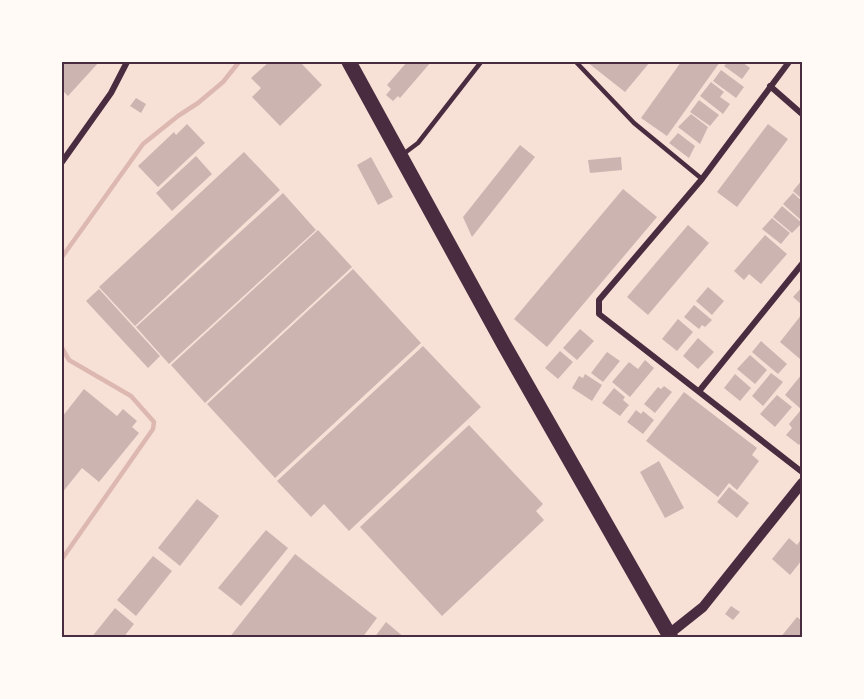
<svg xmlns="http://www.w3.org/2000/svg" width="864" height="699" viewBox="0 0 864 699" font-family="'Golos Text',sans-serif">
  <rect width="100%" height="100%" fill="#f7e1d7"/>
  <g fill="none" stroke-linecap="round" stroke-linejoin="round">
    <path stroke="#dcb8b0" stroke-width="4.5" d="M62,257L143,144L178,116L198,103L223,82L239,62
      M62,348L69,360L131,396L154,422L153,429L62,559"/>
  </g>
  <path fill="#ccb4b1" d="M62,62H99L68,96L62,90Z
    M269,62H284L287,64L290,62H300L322,85L280,126L252,97L261,88L251,78Z
    M407,62H431L400,98L398,96L393,101L386,95L391,89L387,85Z
    M587,62H650L625,92Z
    M681,62H720L667,136L641,118Z
    M728,62H742L750,68L742,79L724,66Z
    M721,70L744,87L736,98L713,81Z
    M711,82L724,92L720,97L730,104L723,114L700,96Z
    M136,98L146,104L141,113L130,106Z
    M699,100L719,115L710,126L690,112Z
    M691,114L708,127L700,144L678,127Z
    M187,124L205,143L158,187L138,166L174,132L176,135Z
    M768,124L788,139L737,207L717,192Z
    M678,133L695,146L689,158L669,143Z
    M520,145L535,157L472,237L463,217Z
    M244,152L280,190L135,326L99,287Z
    M196,156L212,174L172,211L156,193Z
    M371,157L393,197L378,205L357,165Z
    M621,157L622,170L590,173L588,160Z
    M802,180V199L793,191Z
    M623,189L657,217L547,347L514,319Z
    M283,193L316,230L169,364L136,327Z
    M793,193L802,201V221L783,204Z
    M782,206L802,223L792,233L773,217Z
    M772,218L790,233L781,244L762,229Z
    M688,225L709,243L648,315L627,297Z
    M318,230L352,267L205,403L171,365Z
    M765,235L787,254L761,284L749,274L744,280L734,271Z
    M353,269L421,343L275,478L207,404Z
    M708,287L724,301L712,315L696,301Z
    M802,287V303L801,304L793,297Z
    M99,289L160,356L148,368L86,301Z
    M694,305L712,320L705,327L702,325L699,329L684,317Z
    M802,314V356L800,359L780,342Z
    M678,319L693,332L677,351L662,339Z
    M580,329L594,341L577,360L563,348Z
    M698,338L714,352L698,369L683,356Z
    M761,341L787,364L778,374L752,352Z
    M423,346L481,407L349,531L324,504L311,517L277,481Z
    M560,351L573,362L558,379L545,368Z
    M607,352L620,361L603,382L591,373Z
    M750,355L767,370L755,384L737,369Z
    M645,360L654,368L630,397L612,382L629,362L638,369Z
    M771,373L783,382L763,406L752,396Z
    M585,374L602,385L592,401L572,388L579,376L583,378Z
    M735,374L751,388L740,401L724,388Z
    M802,374V410L785,395Z
    M664,386L672,392L655,413L644,404L658,387L661,389Z
    M614,388L625,397L623,400L629,405L620,416L602,403Z
    M84,389L117,416L123,409L137,421L132,427L139,433L99,482L82,468L62,493V417Z
    M684,392L757,448L752,455L759,461L737,490L729,483L718,497L646,441Z
    M777,395L792,407L775,427L760,414Z
    M636,410L641,414L643,411L654,420L643,434L627,422Z
    M800,411L802,413V441L799,445L786,435L792,428L789,424Z
    M469,425L543,504L536,511L544,520L442,616L360,527Z
    M659,461L684,508L665,518L640,472Z
    M729,487L749,503L737,518L717,502Z
    M197,499L219,516L180,566L158,548Z
    M266,530L288,548L241,606L218,588Z
    M789,538L797,545L802,538V560L790,575L772,559Z
    M295,554L377,618L362,638H229Z
    M153,556L172,571L136,616L117,600Z
    M731,606L740,612L733,620L725,614Z
    M115,608L134,624L123,638H91Z
    M797,617L802,621V638H780Z
    M386,622L405,638H374Z"/>
  <g fill="none" stroke-linecap="round" stroke-linejoin="round">
    <path stroke="#4a2c40" stroke-width="4.5" d="M576,62L634,123L702,179
      M402,155L418,143L481,62"/>
    <path stroke="#4a2c40" stroke-width="6" d="M789,62L702,179L599,300V314L802,472
      M770,86L802,114
      M62,162L111,93L127,62
      M700,390L802,264"/>
    <path stroke="#4a2c40" stroke-width="10" d="M669,634L703,607L802,483"/>
    <path stroke="#4a2c40" stroke-width="15" d="M349,62L503,343L671,638"/>
  </g>
  <rect width="864" height="699" fill="none" stroke="#fffaf5" stroke-width="126"/>
  <rect x="63" y="63" width="738" height="573" fill="none" stroke="#4a2c40" stroke-width="2"/>
</svg>
